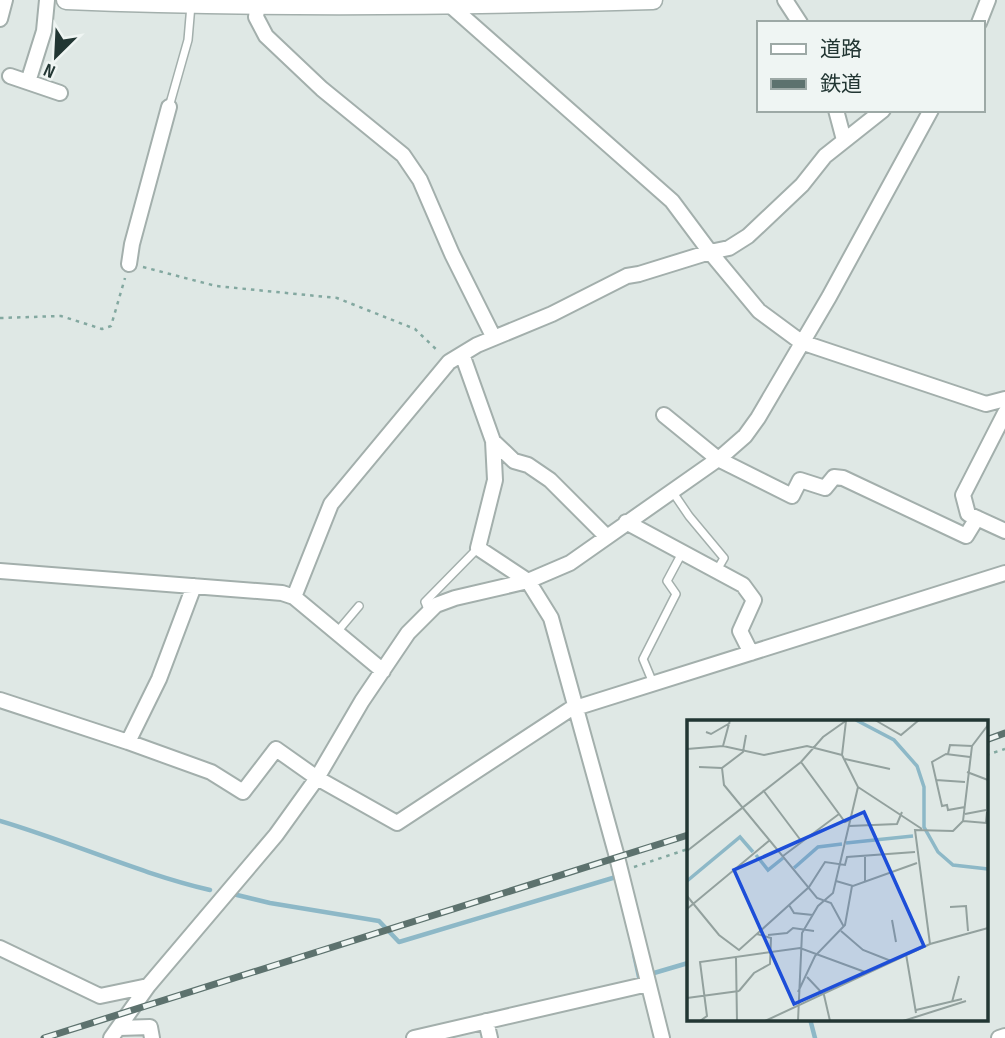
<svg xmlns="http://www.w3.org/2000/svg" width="1005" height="1038" viewBox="0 0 1005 1038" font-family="'Sofia Sans Condensed','Noto Sans JP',sans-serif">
  <rect width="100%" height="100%" fill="#dfe8e5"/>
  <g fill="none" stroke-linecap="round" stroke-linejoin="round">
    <path stroke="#8db8c7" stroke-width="4.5" d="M0,821C71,842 138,873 210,890
      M233,894L270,903L379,921L399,942L616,877
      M634,954L639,977
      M654,973L688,963
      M810,1019L815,1038"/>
    <g stroke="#a3afac" stroke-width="10">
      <path id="service" d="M169,107L188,40L191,5
        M672,491L689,516L724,558L717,570
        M429,612L425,602L478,548
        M337,632L359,606
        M653,683L643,659L676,594L667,581L682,553"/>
    </g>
    <g stroke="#a3afac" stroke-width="18">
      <path id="minor" d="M452,0L451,6L672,201L710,252L759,311L801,342L986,404L1005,399
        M785,0L800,23
        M258,3L256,17L266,36L322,89L403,155L420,180L452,254L494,338
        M0,19L5,0
        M979,23L988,0
        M10,76L60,93
        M28,82L44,31L47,0
        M836,110L844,140
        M129,264L132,244L169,107
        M462,354L493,441L495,480L478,548L528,581L551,618L617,857L662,1038
        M1005,413L963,495L968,514L1005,531
        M664,415L718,459L792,496L800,480L825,488L834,477L843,478L966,536L977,518
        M493,441L514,461L528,465L550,480L606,536
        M626,522L743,585L754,600L740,631L751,653
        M0,571L282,593L294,597L383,671
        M294,597L331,504L449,362L477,345L552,314L627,276L639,274L710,252L729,248L748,236L802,185L825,156L883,110
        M0,700L128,742L211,772L243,792L276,749L317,778L397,823L569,710L1005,573
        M128,742L159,679L194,586
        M0,948L100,996L148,986
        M486,1021L490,1038
        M119,1028L150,1027L152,1038
        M111,1038L148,986L276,835L317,778L362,701L408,633L436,605L455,598L528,581L570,563L721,457L745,436L758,418L829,297L931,110
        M414,1038L648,984
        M999,1038L1005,1036"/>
    </g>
    <g stroke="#a3afac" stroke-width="21">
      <path id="tertiary" d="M66,0C262,8 458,6 653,0"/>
    </g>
    <path stroke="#83a8a0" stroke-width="2.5" stroke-dasharray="3.5 5" stroke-linecap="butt" d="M143,267L216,286L337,298L415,329L439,352
      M0,318L61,316L102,329L111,326L125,278
      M986,755L1005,749
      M634,867L688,849"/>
    <use href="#service" stroke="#fff" stroke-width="7"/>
    <use href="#minor" stroke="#fff" stroke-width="14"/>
    <use href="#tertiary" stroke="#fff" stroke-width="18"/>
    <g stroke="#5d726e" stroke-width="7">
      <path id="rail" d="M986,740L1005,733
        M44,1038L688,835"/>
    </g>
    <use href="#rail" stroke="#eff5f3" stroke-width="4.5" stroke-dasharray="13" stroke-linecap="butt"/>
  </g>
  <g transform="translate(687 720)">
    <rect width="301" height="301" fill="#dfe8e5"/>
    <path fill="none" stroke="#8db8c7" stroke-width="3.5" d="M169,0L207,20L230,46L237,67V107L251,132L266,145L301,149M159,123L226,116M69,135L81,150L96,138M107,148L131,127L155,124M0,161L53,117L66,132"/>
    <path fill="none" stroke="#93a19e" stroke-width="2" d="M188,0L214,15L232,0M19,12L24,14L43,3M59,15L56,32L35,48L37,65L130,178L144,183L157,207M36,26L43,0M0,29L36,26L77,35L120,26L155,35M261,34L263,25L285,26L301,5M158,39L203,49M114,42L158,102L162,100M12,47L35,48M280,52L301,60M249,60L278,62M171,67L235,109M76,70L115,122M278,87L261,90L260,85L255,86L245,42L259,34L283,37M278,94L299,90M276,101L299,103L300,92M162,106L210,104L215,92M0,131L114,42L136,17L160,0M96,136L152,94M178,137V161M149,161L166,166L230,143M0,176L32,215L52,230L122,167L138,142L158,145L160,137L228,132M102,185L107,193L126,195M263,187L279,186L281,211M0,189L83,120M205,200L209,222M154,211L176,230L204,241M81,215L100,213L106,208L127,211M243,224L228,110L266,111L276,101L285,26M219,234L229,293M49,238L50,301M120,257L137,275L143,301M52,271L67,253L83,244L84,218L70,214M111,272L128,236L158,205L165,166M0,278L52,271M265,282L272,256M229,290L275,279M13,301L20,296L13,242L113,228L178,252M78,301L243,224L301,208M111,301L115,213L131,186L146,173L171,67L155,35L159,1M216,301L279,281"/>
    <path fill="#1d4ed8" fill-opacity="0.15" stroke="#1d4ed8" stroke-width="3.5" d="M177,92L237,226L107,284L47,150Z"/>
    <rect width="301" height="301" fill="none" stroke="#223633" stroke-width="3.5"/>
  </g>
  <rect x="757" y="21" width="228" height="91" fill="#eff5f3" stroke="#9da9a6" stroke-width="2"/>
  <rect x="771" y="44" width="35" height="10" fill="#ffffff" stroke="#9da9a6" stroke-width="2"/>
  <text x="820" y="56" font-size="21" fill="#223633">道路</text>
  <rect x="771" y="79" width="35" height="10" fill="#5d726e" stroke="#9da9a6" stroke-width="2"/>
  <text x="820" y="91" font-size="21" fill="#223633">鉄道</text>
  <g transform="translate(56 56) rotate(204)" stroke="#eff5f3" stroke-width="5" paint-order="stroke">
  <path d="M0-5L12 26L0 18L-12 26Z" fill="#223633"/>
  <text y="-10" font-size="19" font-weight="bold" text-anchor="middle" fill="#223633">N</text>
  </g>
</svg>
